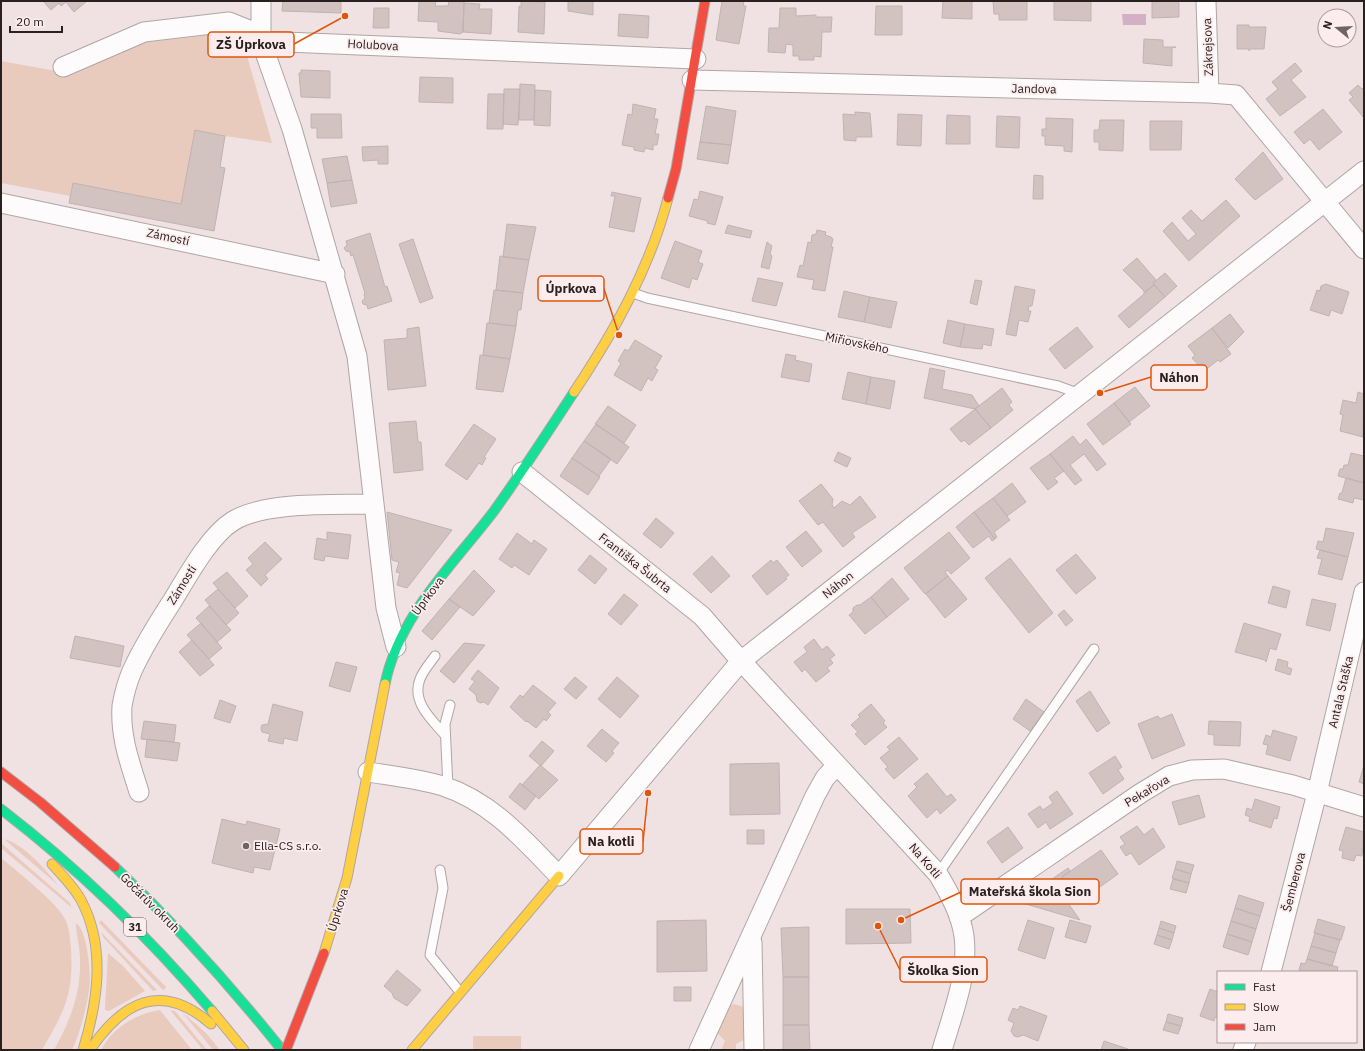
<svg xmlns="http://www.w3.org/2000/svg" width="1365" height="1051" viewBox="0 0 1365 1051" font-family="'IBM Plex Sans',sans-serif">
  <rect width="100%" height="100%" fill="#f0e2e3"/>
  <path fill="#e9cbbe" d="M227,33L247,56L272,143L225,136L220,167L225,168L214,231L70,196L1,183V61L73,74L141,43Z
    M4,839C24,844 46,870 58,885Z
    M1,843L70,903L71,907L1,848Z
    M1,858C16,870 58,904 65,919C70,928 70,940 71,949C74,994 64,1012 42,1050H1Z
    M101,920L166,987L165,989L163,990L99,923Z
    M76,923C87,930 90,968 90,981C89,1000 80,1034 72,1050H54C70,1021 81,993 80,960C80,947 76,935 76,923Z
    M101,932L157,990L153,991L103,937Z
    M108,953L123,966L145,991L109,1011L105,1010V1008Z
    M734,1004L744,1007L750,1037L736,1044V1050H721L725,1041L714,1029L729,1006Z
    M160,1010L192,1050H101C112,1028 137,1013 160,1010Z
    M170,1010L175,1011L207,1050H203Z
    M182,1012L207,1034L220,1050H213Z
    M473,1036H521V1050H473Z"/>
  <path fill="#d3b0c6" d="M1122,14H1146V25H1123Z"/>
  <path fill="#d2c2c0" stroke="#beb4b4" d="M43,1H87L74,12L66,2L61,6L59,3L51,10Z
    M283,1H341V13L282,11Z
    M419,1H436L435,6H448L449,1H464L463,32L460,34L438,31V22L418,21Z
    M521,1L545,2L544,34L518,32L519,6L521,7Z
    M568,1H593V15L568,11Z
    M722,1H744L743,6H746L739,44L716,40Z
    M943,1H972V19L942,18Z
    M993,1H1027V20H999V14H994Z
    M1054,1H1091V21L1054,20Z
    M1152,1H1177L1179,3V17L1152,18Z
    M464,3L480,4L479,9H492L491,34L463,32Z
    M876,6H902V35H875Z
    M374,8H389V28H373Z
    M780,8H796V16L816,15V17H832L831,32H822L821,57L814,56V60H799V56H793V45L786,44L785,53L768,52L769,28H779Z
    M619,14L649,16L648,38L618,36Z
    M1237,25H1249V27H1266L1264,49H1250L1249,51V49H1237Z
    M1144,39L1163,40V47H1176L1172,48V66L1143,63Z
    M1295,63L1302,71L1291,80L1306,97L1280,116L1266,99L1278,89L1272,82Z
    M301,70L330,71V98L301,97L299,73H301Z
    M420,77L453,78V103L419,102Z
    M520,84L535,85L534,120H519Z
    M1358,85L1362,89L1364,87V118L1349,100L1353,97L1349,93Z
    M504,89H520L518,125L503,124Z
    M535,90L551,91L550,126L534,125Z
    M488,94H504L503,129H487Z
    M633,104L656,109L654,119H658L655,134H659L657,145H653V150L645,148L644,152L634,150V147L622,145L628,114L632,115Z
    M706,106L736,111L731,145L700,142Z
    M1323,109L1342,132L1319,150L1310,139L1304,144L1294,132Z
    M855,112L870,113L872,137H856V141L844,140L843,114L855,115Z
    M311,114H341L342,138H317V128H311Z
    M898,114L922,115L921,146L897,145Z
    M947,115L970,116V144H946Z
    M997,116L1020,117L1019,148L996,147Z
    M1046,118L1073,119L1072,152L1064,151V146L1045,145V136H1042V129H1046Z
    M1100,120H1124L1123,151L1099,150V142H1094V130H1099Z
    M1150,121H1182L1181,150H1150Z
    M195,130L225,136L220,167L225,168L214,231L69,203L73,183L181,204Z
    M700,142L731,145L728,164L697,159Z
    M388,146V164H378V160L363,161L362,147Z
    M1263,152L1283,179L1255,200L1235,179Z
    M347,156L352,180L327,183L322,159Z
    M1034,175L1043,176V199H1033Z
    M352,180L357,203L331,207L327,183Z
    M700,191L723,197L715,225L707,223L708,221L689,216L694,199L698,200Z
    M612,192L641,198L634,232L609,227L615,196H611Z
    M1226,200L1240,216L1189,261L1163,231L1172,222L1188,241L1196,234L1182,218L1191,210L1202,221Z
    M507,224L536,227L529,260L503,257Z
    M728,225L752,231L750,238L725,233Z
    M817,230L826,232L825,235L831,237L833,239L831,247H833L825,291L812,289L814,280L797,277L800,265L803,266L808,242L811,243L812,235L816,234Z
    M370,233L385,287L387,286L392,301L368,309L367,305L363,304L362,301L365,298L364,294L365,293L353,255L351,256L350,252L346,251L344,248L347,245L346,241Z
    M413,239L433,298L420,303L399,244Z
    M675,241L702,251L698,262L703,264L697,280L692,278L689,288L661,278Z
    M767,242L772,246L770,254L772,256L769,269L761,267Z
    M500,256L529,260L523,293L496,290Z
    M1137,258L1156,280L1153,283L1154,285L1145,292L1123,270Z
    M1165,273L1177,286L1165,297L1153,283Z
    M758,278L783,283L776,306L752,301Z
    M975,280L982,281L977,305L970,303Z
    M1326,284L1349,292L1342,314L1331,310L1329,316L1310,310L1317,290L1320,291L1321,286Z
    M1154,285L1165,297L1129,328L1118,316L1144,294V291L1145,292Z
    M1015,286L1035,290L1032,306H1029L1028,311H1031L1028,322L1019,320L1016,336L1006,334Z
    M494,290L523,293L521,310H518L516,326L489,323Z
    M844,291L870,297L864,322L838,317Z
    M870,297L897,302L891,328L864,322Z
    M1230,314L1244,332L1228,348L1212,328Z
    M948,320L965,324L960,347L943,343Z
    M487,323L516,326L510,359L483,355Z
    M965,324L994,329L991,346L983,344L982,349L960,347Z
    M419,327L426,386L388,390L384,340L407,338V329Z
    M1077,327L1093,347L1065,369L1049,349Z
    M1212,328L1231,354L1220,362L1218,360L1204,371L1192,358L1195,355L1188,346Z
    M635,340L662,356L655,368L658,370L652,381L648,378L641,391L614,375L621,363L618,361L625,349L628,351Z
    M786,354L796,356L795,360L812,364L809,382L781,377Z
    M480,355L510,359L503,392L476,389Z
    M930,368L945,371L942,389L972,395L979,406L975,409L924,398Z
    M848,372L871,377L866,404L842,399Z
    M871,377L895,381L890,409L866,404Z
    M1135,387L1150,406L1129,422L1114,403Z
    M1002,388L1012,402L1009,405L1013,410L991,428L975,409Z
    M1358,392L1364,394L1363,437L1340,431L1343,415L1340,414L1343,400L1356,403Z
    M1114,403L1131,424L1103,445L1087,424Z
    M608,406L636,425L624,443L595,424Z
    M975,409L991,428L969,445L964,440L961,442L950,429Z
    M416,421L418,442H421L423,470L394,473L389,423Z
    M474,424L496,439L484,457L486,458L482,465L479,463L467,480L445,465Z
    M596,424L629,447L617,464L584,441Z
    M1073,436L1080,445L1086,439L1106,464L1097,471L1084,454L1070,465L1082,480L1075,485L1050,454Z
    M584,441L611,459L599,476L572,458Z
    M838,452L851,458L847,467L834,461Z
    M1351,453L1364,456V483L1338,476L1340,469H1343L1344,465H1348Z
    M1050,454L1064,471L1054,478L1058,482L1048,490L1030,468Z
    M572,458L600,477L588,495L560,476Z
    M1346,478L1364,483V500L1354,498L1353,503L1338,499L1340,493H1342Z
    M1012,483L1026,502L1007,516L993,498Z
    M821,484L833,499L832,505L834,508L842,501L850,505L860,496L876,517L852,533L855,537L843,547L823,522L818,525L799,501Z
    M993,498L1010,520L994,532L997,537L995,539L974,512Z
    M387,512L452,530L407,588L397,585L400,573L396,572L399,562L392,560Z
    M974,512L995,539L992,541L989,536L973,548L956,527Z
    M656,518L674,533L661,548L643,534Z
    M1326,528L1354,533L1348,557L1316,549L1318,541L1323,542Z
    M806,531L822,551L802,567L786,547Z
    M327,532L351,535L348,559L325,556L324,561L314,559L317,538L327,540Z
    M949,532L970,558L951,574L948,570L945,572L948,576L925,594L904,568Z
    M517,533L532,544L534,540L547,549L529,575L514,565L512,568L499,559Z
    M265,542L282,559L265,575L268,579L261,586L246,570L253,564L248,558Z
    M1320,550L1348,557L1342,580L1318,574L1322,559L1317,558Z
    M1076,554L1096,578L1076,594L1056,570Z
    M590,555L607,569L595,584L578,570Z
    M712,556L730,576L711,593L693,574Z
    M1010,558L1053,613L1029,633L985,578Z
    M771,560L773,563L777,560L789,575L785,578L787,579L767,595L752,576Z
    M474,570L495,591L473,616L449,599Z
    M227,572L248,596L235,608L213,583Z
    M948,576L967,599L945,618L926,594Z
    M892,578L909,599L887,617L871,597Z
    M1273,586L1290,591L1286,608L1268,603Z
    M218,589L239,613L226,625L205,600Z
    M624,594L638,605L621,625L608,614Z
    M871,597L887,617L865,634L849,615L853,612V608L857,605H860Z
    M449,599L460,607L432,640L422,631Z
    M1312,599L1336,604L1330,631L1306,625Z
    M209,606L231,630L217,642L196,618Z
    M1064,610L1073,620L1066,626L1058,615Z
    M201,623L222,648L209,659L187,635Z
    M1244,623L1281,634L1276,650L1270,648L1266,662L1265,660L1235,652Z
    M75,636L124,646L120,667L70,658Z
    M814,639L822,650L827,646L835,655L830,659L833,663L827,668L830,671L816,682L805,669L802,672L794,662L807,652L804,647Z
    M192,640L214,665L200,676L179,652Z
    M464,643L485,645L454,683L440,671Z
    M1278,659L1288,662L1287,667L1292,669L1290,675L1275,670Z
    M336,662L357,667L350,692L329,686Z
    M478,670L499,688L488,705L484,702L480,703L477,701L476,695L469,689L475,681L471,679Z
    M575,677L587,687L576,699L564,689Z
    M617,677L639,696L620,718L598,699Z
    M533,685L556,703L548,712L551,715L546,721L544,719L536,728L527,721L526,722L510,707L520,695L523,697Z
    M1090,691L1110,723L1097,732L1076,701Z
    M1026,699L1044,712L1030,731L1013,719Z
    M220,700L236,706L230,723L214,718Z
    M273,704L303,712L297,741L284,738L283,744L268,741L270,734L262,732L261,728L262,725L268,724Z
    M871,704L885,721L883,723L887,727L865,745L855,734L858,732L851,725L860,717L858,715Z
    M1172,714L1185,745L1152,759L1138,724L1158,716L1160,719Z
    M144,721L176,725L174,742L141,739Z
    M1209,721L1241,722L1240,746L1214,745V735L1208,734Z
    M602,729L619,743L612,751L614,753L606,762L587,746Z
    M1273,730L1297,737L1290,761L1266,754L1268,745L1263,744L1266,735L1271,737Z
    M899,737L918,759L894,779L885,769L888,767L880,758L890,750L887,747Z
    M147,739L180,743L177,761L145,757Z
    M542,741L554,751L541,766L529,756Z
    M1115,756L1122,767L1118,770L1124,779L1103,794L1089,773Z
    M779,763L780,814L730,815V764Z
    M540,765L558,780L539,799L522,785Z
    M1364,765V784L1359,782Z
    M927,773L947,797L951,794L956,800L940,814L937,809L927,818L908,796L917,787L914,784Z
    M520,783L536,796L525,810L509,797Z
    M1057,791L1073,814L1050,829L1046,822L1038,828L1028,814L1040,806L1043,810L1053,803L1049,797Z
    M1199,795L1205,817L1179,825L1172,802Z
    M1255,799L1280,807L1277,819L1274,818L1271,828L1249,821L1250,817L1245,815L1247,808L1252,810Z
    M222,819L246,825L247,821L280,829L270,870L254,867L253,873L212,863Z
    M1137,826L1144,835L1153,828L1165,847L1139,865L1131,853L1126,856L1120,847L1125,844L1120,837Z
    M1008,827L1023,848L1002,863L987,842Z
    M1346,827L1364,832L1362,856L1356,855L1354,861L1342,858L1343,851L1339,850Z
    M747,830H764V844H747Z
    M1101,850L1118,874L1079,902L1062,877Z
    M1177,861L1194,865L1191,874L1175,869Z
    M1068,868L1070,871L1062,877L1071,890L1063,896L1080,920L1019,902Z
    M1175,869L1191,874L1189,883L1172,878Z
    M1173,879L1189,883L1186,893L1170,889Z
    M1239,895L1264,903L1260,916L1235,908Z
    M1235,908L1260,916L1256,929L1231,921Z
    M846,909H910L911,943L846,944Z
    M1318,919L1345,927L1341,940L1314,933Z
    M706,920L707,971L657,972V921Z
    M1028,920L1054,928L1045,959L1018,950Z
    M1070,920L1091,926L1086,943L1065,937Z
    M1161,921L1176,926L1174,933L1159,928Z
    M1231,921L1256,929L1252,942L1227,934Z
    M809,927V977H783L781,928Z
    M1159,928L1174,933L1172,940L1157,935Z
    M1315,933L1340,940L1336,953L1311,946Z
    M1227,934L1252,942L1248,955L1223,947Z
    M1157,935L1172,940L1169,949L1154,944Z
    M1311,946L1336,953L1332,966L1307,959Z
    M1307,959L1338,967L1337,972H1305L1299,970L1301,963L1305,964Z
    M397,970L421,990L407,1006L394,998L392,993L384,986Z
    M783,977H809V1025H783Z
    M674,987H691V1001H674Z
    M1210,989L1218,992V1018L1215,1017L1214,1021L1200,1016Z
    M1020,1006L1047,1016L1038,1041L1023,1035L1018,1037L1014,1036L1011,1031L1014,1023L1008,1020L1013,1008L1018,1010Z
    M1168,1014L1183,1018L1181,1026L1166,1022Z
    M1166,1022L1181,1026L1178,1034L1163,1030Z
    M783,1025H809L810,1050H783Z
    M1104,1041L1128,1049V1050H1101Z"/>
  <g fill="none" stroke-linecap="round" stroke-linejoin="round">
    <g stroke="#b0a5a6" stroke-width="11">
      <path id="lane" d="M633,293L647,298L1058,386L1080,394
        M435,656C430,663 423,671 420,679C411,702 432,720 445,735
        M448,788L445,724L450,705
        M440,870L443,888L430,955L460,992
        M938,874L1094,649"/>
    </g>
    <g stroke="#b0a5a6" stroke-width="21">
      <path id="street" d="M261,1V41L292,129L357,356L386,608L396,647
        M1206,1L1209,93
        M63,67L144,32L229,22L249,30L261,41L696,59
        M692,80L1209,93L1236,95L1364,249
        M1,203L335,274
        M522,472L702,616L741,661L938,874C949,893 961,914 964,936C969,974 952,1015 942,1050
        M368,772C393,776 419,779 443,786C492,802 524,840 559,876L741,661L1364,171
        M139,792C130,763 120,737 122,706C124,694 127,683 132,671C143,647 158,623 173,600C187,577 209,536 233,521C266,501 333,505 373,504
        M959,917L1141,793L1169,776L1192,770L1224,769L1293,785L1364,807
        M752,942L754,1050
        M1271,972L1317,793L1364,592
        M699,1050L815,796L825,778L837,765
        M1243,1050L1246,1042"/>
    </g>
    <g stroke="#b0a5a6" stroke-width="11">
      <path id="fast" d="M385,684C399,615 453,565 494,511C522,472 548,432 574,392
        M1,809C79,869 148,936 212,1011
        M115,867C175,924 230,985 282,1050"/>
    </g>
    <g stroke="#b0a5a6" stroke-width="11">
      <path id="slow" d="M574,392C614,332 650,268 668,198
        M52,864C62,875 74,887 81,900C106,947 98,1001 83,1050
        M324,953L347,878L385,684
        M212,1011L244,1050
        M90,1050C123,1001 162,981 211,1024
        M412,1050L559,876"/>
    </g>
    <g stroke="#b0a5a6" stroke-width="11">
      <path id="jam" d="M668,198L676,169L705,1
        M1,772L40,802L115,867"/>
    </g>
    <use href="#lane" stroke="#fdfbfb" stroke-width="9"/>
    <use href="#street" stroke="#fdfbfb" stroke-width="19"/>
    <use href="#fast" stroke="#16e098" stroke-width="9"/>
    <use href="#slow" stroke="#ffcf43" stroke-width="9"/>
    <use href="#jam" stroke="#f24e42" stroke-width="9"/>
    <g stroke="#b0a5a6" stroke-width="11" stroke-linecap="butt">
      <path id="jam-bridge" d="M286,1050L324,953"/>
    </g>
    <use href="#jam-bridge" stroke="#f24e42" stroke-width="9"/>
  </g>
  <circle fill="#6f6464" stroke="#fceced" stroke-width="1.5" cx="246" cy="846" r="4"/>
  <g text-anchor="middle" stroke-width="3.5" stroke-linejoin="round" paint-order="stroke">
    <rect fill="#fceced" stroke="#685d5e" stroke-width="1" x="124" y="918" width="22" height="18" rx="3"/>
    <g font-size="11" font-weight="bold" fill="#292020">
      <text x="135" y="931">31</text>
    </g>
    <g font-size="12" fill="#292020" stroke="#fceced">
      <text transform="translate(373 45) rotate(3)" y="4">Holubova</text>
      <text transform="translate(1208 47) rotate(-92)" y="4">Zákrejsova</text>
      <text transform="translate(1034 89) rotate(1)" y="4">Jandova</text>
      <text transform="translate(168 237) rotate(12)" y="4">Zámostí</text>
      <text transform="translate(857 343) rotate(12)" y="4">Miřiovského</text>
      <text transform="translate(635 563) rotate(38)" y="4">Františka Šubrta</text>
      <text transform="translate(182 585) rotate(-58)" y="4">Zámostí</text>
      <text transform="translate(838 585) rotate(-38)" y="4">Náhon</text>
      <text transform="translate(428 596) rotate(-53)" y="4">Úprkova</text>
      <text transform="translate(1341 692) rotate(-77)" y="4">Antala Staška</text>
      <text transform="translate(1147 791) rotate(-31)" y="4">Pekařova</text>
      <text transform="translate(925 861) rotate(49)" y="4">Na Kotli</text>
      <text transform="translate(1294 882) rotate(-76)" y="4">Šemberova</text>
      <text transform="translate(150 903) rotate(45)" y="4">Gočárův okruh</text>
      <text transform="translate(338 910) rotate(-73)" y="4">Úprkova</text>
    </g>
    <g font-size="12" fill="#292020" stroke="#fceced" text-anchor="start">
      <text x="254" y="850">Ella-CS s.r.o.</text>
    </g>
  </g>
  <path fill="none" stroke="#de560d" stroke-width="1.5" d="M345 16L294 44M619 335L604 289M1100 393L1151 377M648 793L643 842M901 920L961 892M878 926L900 970"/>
  <g fill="#de560d" stroke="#fceced" stroke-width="1.5">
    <circle cx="345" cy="16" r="4"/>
    <circle cx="619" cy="335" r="4"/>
    <circle cx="1100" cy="393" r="4"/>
    <circle cx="648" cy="793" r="4"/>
    <circle cx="901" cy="920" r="4"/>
    <circle cx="878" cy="926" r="4"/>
  </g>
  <g fill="#fceced" stroke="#de560d" stroke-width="1.5">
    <rect x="208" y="32" width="86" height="25" rx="4"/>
    <rect x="538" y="276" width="66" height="25" rx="4"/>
    <rect x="1151" y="365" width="56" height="25" rx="4"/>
    <rect x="580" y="829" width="63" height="25" rx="4"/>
    <rect x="961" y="879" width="138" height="25" rx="4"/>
    <rect x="900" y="957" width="87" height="25" rx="4"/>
  </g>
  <g font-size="13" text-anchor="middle" font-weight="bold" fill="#292020">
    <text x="251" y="49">ZŠ Úprkova</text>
    <text x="571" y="293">Úprkova</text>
    <text x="1179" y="382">Náhon</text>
    <text x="611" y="846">Na kotli</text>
    <text x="1030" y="896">Mateřská škola Sion</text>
    <text x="943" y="975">Školka Sion</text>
  </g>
  <rect width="1365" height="1051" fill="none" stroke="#292020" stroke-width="4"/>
  <rect x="1217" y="971" width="140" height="72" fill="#fceced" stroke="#a89a9b"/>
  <rect x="1225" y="984" width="20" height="6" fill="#16e098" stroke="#a89a9b"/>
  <text x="1253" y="991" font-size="12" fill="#292020">Fast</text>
  <rect x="1225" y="1004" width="20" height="6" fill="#ffcf43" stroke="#a89a9b"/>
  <text x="1253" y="1011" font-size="12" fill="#292020">Slow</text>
  <rect x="1225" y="1024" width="20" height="6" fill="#f24e42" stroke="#a89a9b"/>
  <text x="1253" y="1031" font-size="12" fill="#292020">Jam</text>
  <g transform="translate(1337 28) rotate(288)"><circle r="19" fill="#fceced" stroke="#a89a9b"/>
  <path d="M0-3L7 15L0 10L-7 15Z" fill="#6f6464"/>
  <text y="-6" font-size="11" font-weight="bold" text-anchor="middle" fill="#292020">N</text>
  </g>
  <path d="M10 26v6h52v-6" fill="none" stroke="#292020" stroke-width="2"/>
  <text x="16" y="26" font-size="12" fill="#292020" stroke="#fceced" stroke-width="3" paint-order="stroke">20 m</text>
</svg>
